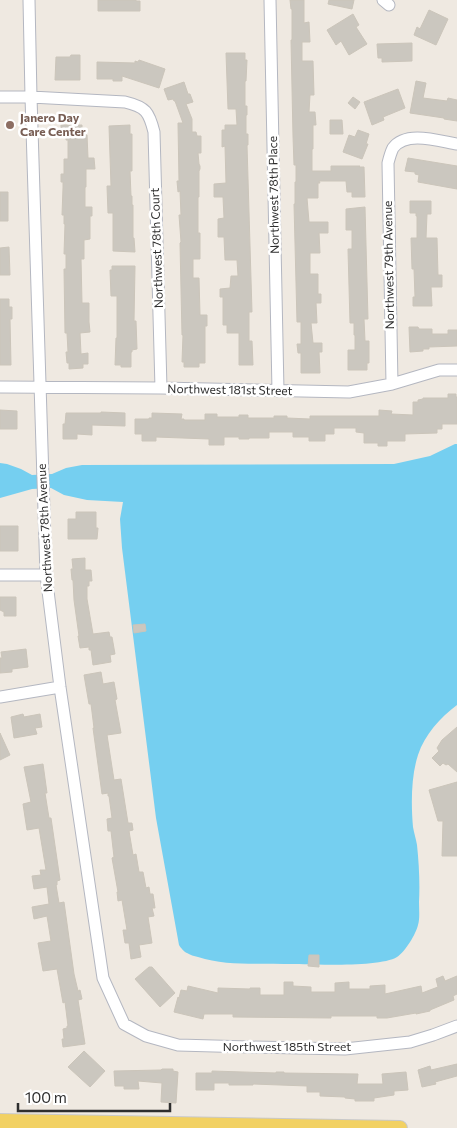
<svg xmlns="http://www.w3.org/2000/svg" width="457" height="1128" viewBox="0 0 457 1128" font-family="Commissioner,sans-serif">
  <rect width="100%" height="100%" fill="#efe9e1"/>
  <path fill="#75cff0" d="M455,444H457V705C440,718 425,734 418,755C411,776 411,805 413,827C414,833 416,839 417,845C419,864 420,884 419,902C419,910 420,918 418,925C416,934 405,952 397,957C379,968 308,964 284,964C256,963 225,966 198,957C194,956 190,955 187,953C184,952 181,948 179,945L156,818L122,548L120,519L123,502L87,500L64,495L51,488L32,489L0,498V463L7,464L21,469L32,475L52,474L66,468L82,465L394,464L430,456Z"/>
  <path fill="#cbc7bf" stroke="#cbc5ba" d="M98,0H136V1H140V11H98Z
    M290,0H304V23L309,22L310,42H302V61H313L314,95H310L309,112H315L316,125H313V149H312V171H331V166H360L359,167H364L365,197H352V192H347L346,181H319L320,183H318V198H307L309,222H328V233H319L320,253H310V274H318V294H321V303H316L317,323H311L313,343H322V352H319L320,373H301V353H298L297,344H301V322H297L294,204H295V182H296V165H294L293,136L291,40H292V9H291Z
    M329,0H354L352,9L328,4Z
    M429,10L448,19L436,45L414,35L417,27L420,29Z
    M353,14L359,25L356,27L367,44L349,55L341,41L336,45L327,30Z
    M412,43V61L382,62V58H378L377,44Z
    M226,53H245V60H247L246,81H245V106H247V115H246V134H248V145H247L252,312H249V341H252L253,365H239V333H227V325H223V297H220V289L230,288L231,276H238L237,260H225L224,237H218V219L224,218L223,197H214V184L226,183L225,146L222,147V130H225V125H237L236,109H228Z
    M71,55H80V80H55L56,57H70Z
    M139,60L165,69L159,88L122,76V81H113V79H97V62L135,63V61L138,62Z
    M416,81L426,83L423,98L447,101L448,98L457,100V121L444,119V118L410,113Z
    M184,82L188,94H190L193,102L186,104L192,119V132H196L197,136H201V153H198L199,164L200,166V169L199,171V197H198V233H200V259H193V278H199L200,315H207V326H205V363H199V367H184V362H182L183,335H182L180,243L181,242L179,215H181L180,191L178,192L177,181H179L178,123H183L175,101H174L173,99L168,100L164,89Z
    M398,89L405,108L383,117L384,120L372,125L364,102Z
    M353,97L360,102L355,109L348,103Z
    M330,120H342L343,134H330Z
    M61,125H82V135H87L88,158H94L95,169H86V187H85V207H92V216H90V239L84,240V259H81L82,303H89V322L90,332L80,333L81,354L88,353V364H83V368L69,369V363H67L66,352H68L67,333H65L64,269H66V254H64L65,224H64V215H62L63,188V182H61V174H64V159H68V140H66V136L61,137Z
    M130,125V134H132V171H130L131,196H132V205H133V238H134L135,252L113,251V213H108L107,186H111L109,126Z
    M358,130L369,134L366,144H368L362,159L343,152L349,135L355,137Z
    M408,158L457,166V189L418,182L419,175L415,174V172L405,171Z
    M0,192H8V221H0Z
    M410,201H431V214H427L426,238H437L438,275H442V287H431L432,306H413V297H415L414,269H412L411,238H417V216H416V213H410Z
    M365,207L368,319H364L365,341H369V363H367V370H348V350H355V335H354V323H350L348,249H352V230H346V209Z
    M9,247L10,275H0V248Z
    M112,266H135L134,321H136L137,349L132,350V352H131V367H121V365H115L116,338H117V296H111L110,270H112Z
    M0,299H9V307H12V319H10L11,365H0Z
    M409,327H418L419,329H432V334H448V330H457V346L429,347V349H423V351L410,352Z
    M448,394H456V397H457V424H442V429H437V433L405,434V441H387V446H378V443H364V433L356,432V428H334V434H325V441H309V437H293V432H269V438H249V439H239V437H224V445H209V439L156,437V441H142V434H135V419H149V418H152V413L182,414L181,419H184V420H205V414H217V417H239V415H248V418H274V416H287V418L310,419V416H379V410L392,411L391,414L413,415V402H418V400L423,399V398H448Z
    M0,410L17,411V429H0Z
    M101,412L125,413V426L92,425V435L77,434V439H63V424H65L66,413H101Z
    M76,512H96V528H98L97,539H68V519H76Z
    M0,526H18V551H0Z
    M85,558V570H91L92,581H89V586H87V599L93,634L109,632L110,637H112L115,654L110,655L111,662L93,665L91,650H89V647L80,648L78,636H79L74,600L73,580H72L71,569H73L72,559Z
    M0,597H16V616H4V612L0,610Z
    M145,624L146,631L134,633L133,625Z
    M26,649L28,667L12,669V672L0,673V658H2L1,652Z
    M101,672L103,684L114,682L117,699L115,700L121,733L107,735L114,780L121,779L128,823H132L133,830L129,831L133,855L136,854L139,872H143L146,888L149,887L150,894H153L155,908H152L154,916L148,917L152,943L139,945L141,957L131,959L129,943H125L123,930H127L122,900L118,901L117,892H118L112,858L114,857L111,831H108L107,819L112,818L109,796H108V793L102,794L93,728H94L91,704H89L84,675Z
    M23,714L24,717L40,714L42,727L35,728L37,734L14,738L11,717Z
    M457,727V772L448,764L446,765L443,763L440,766L432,758L439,751L437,748L442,740Z
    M0,733L10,755L0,760Z
    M43,764L47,793H45L49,818H51L60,880L57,881V885H56L59,903L64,902L74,974L78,991L80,990L82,999L78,1000L85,1044L63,1047L62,1039H64L63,1029L67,1028V1026H68L65,1002L63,1003L57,969L43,971L38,943L51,941L47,916L34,919L32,907L49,904L47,887L34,889L32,876L41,875L40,870H46L39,828L27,830L23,804L31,802L24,767Z
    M457,782V856H442L443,821H438L429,790Z
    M309,955H319V967L308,966Z
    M149,967H152L175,993L160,1007L135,979Z
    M443,976L445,981L457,976V994L453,996L454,1000L430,1010V1011L416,1014V1013L387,1018H377V1016H331V1018L233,1017V1014H204L203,1019L174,1012L178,997L179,998L181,990L187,991L188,986L218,993V988L250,989V988H260V995H284V982H293V986L311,987V992H335V983L349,982V989H370V986L385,985V994L421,986L422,993L438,987L436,979Z
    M84,1051L105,1071L90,1087L68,1067Z
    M457,1064V1076L435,1082L436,1084L422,1087L418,1070L430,1066L431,1070Z
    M162,1069H173V1071L178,1072L176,1103L161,1102L162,1083L138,1081L139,1089H124V1086H115L114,1071L161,1070Z
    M212,1071L276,1073V1072H284V1073L358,1074L357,1084H383L382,1074L406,1072L408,1090L394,1091V1095L374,1098V1101H355V1099L345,1098V1097L320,1096V1092H307V1086L253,1084V1085H229V1083H214V1090H196V1073H212Z"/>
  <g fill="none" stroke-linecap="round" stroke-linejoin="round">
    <g stroke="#b4b7c1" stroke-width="13">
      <path id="minor" d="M29,0L31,97L46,575L60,687L103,978L124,1024L146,1036L178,1045L250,1047L345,1049L410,1042L433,1035L457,1026
        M270,0L278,391
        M383,0L389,5
        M0,97H31L125,102C146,107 149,112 154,132L161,388
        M392,384L388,163C389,159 391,152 393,148C406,130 439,141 457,144
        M0,387L161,388L349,392L392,384L439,370H457
        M0,575H46
        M0,697L60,687"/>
    </g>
    <g stroke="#c9c9c9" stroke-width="16">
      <path id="major" d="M0,1121L400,1128"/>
    </g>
    <use href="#minor" stroke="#fff" stroke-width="11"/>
    <use href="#major" stroke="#f2d163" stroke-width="14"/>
  </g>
  <circle fill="#8d6e63" stroke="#fff" stroke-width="2" cx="10" cy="125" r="5"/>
  <g text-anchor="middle" stroke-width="5" stroke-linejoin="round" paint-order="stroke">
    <g font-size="12" font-weight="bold" fill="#785e54" stroke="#fff" text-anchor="start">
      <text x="20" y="122">Janero Day<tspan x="20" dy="14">Care Center</tspan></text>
    </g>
    <g font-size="12" fill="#2e2e2e" stroke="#fff">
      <text transform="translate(274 195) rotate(-91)" y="4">Northwest 78th Place</text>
      <text transform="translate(157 248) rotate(-92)" y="4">Northwest 78th Court</text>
      <text transform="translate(389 265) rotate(-91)" y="4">Northwest 79th Avenue</text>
      <text transform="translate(230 390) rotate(1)" y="4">Northwest 181st Street</text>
      <text transform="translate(45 528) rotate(-93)" y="4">Northwest 78th Avenue</text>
      <text x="287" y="1051">Northwest 185th Street</text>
    </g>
  </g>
  <path d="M18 1103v8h152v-8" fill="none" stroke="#2e2e2e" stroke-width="2.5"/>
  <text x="25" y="1103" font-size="15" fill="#2e2e2e" stroke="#ffffff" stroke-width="4" paint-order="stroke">100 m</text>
</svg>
